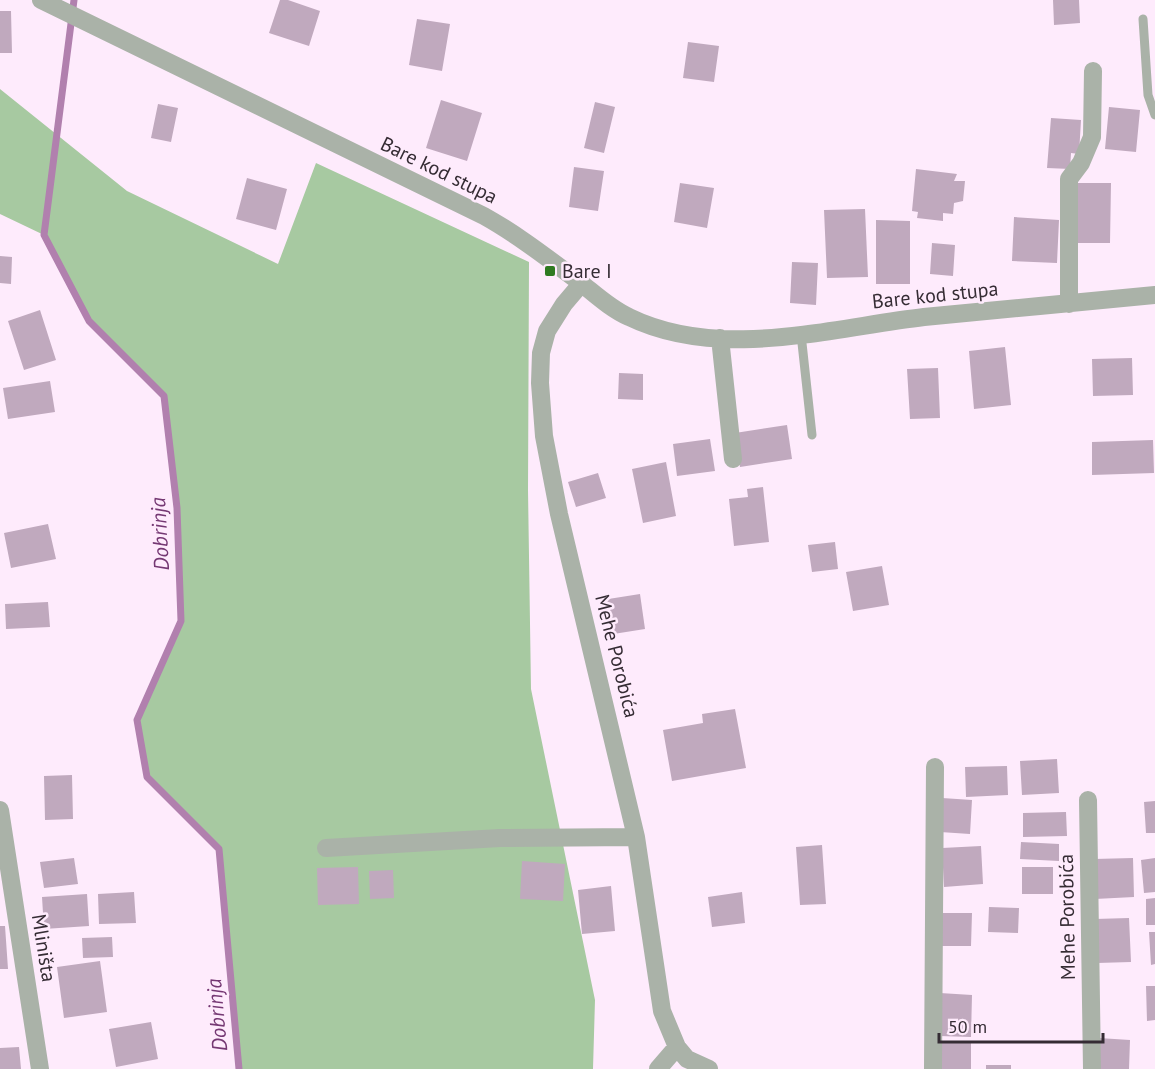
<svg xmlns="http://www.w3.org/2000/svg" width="1155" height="1069" viewBox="0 0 1155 1069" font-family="'PT Sans',sans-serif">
  <rect width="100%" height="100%" fill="#feebfc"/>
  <path fill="#a7c9a1" d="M0,89L127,191L278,264L316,163L529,262L528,490L531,689L595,1000L593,1069H239L219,849L147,777L137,720L181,621L177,508L164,396L89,321L44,235L0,214Z"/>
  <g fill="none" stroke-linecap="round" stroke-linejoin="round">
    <path stroke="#b180ae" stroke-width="7" d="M74,0L44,235L89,321L164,396L177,508L181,621L137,720L147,777L219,849L239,1069"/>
  </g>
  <path fill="#c0a9be" d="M280,0H288L320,11L309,46L269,33Z
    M1053,0H1079L1080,23L1054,25Z
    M0,11H11L12,53H0Z
    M417,19L450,24L442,71L409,65Z
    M688,42L719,46L714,82L683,78Z
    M441,100L482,113L467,161L426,148Z
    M595,102L615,107L604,153L584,148Z
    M158,104L178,108L171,142L151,138Z
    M1109,107L1140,110L1136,152L1105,149Z
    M1051,118L1081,120L1079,154L1071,153L1070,169L1047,168Z
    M574,167L604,171L598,211L569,207Z
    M916,169L957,174L954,181H965L963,201L954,203L953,214L943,213V221L917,218L918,212L912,211Z
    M247,178L287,189L276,230L236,219Z
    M680,183L714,188L707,228L674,222Z
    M1075,183H1111L1110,243H1075Z
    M865,209L868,277L827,278L824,210Z
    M1014,217L1059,220L1057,263L1012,261Z
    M876,220L910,221V284H876Z
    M932,243L955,245L953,276L930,274Z
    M0,256L12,257L11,284L0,283Z
    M792,262L818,263L816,305L790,303Z
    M40,310L56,360L24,370L8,321Z
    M1005,347L1011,405L974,409L969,351Z
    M1132,358L1133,395L1093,396L1092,359Z
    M938,368L940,418L910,419L907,369Z
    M619,373L643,374V400L618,399Z
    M50,381L55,412L8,419L3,388Z
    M787,425L792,459L740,467L735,433Z
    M710,439L715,471L677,476L673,444Z
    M1153,440L1154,473L1092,475V442Z
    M666,462L676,516L643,523L632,469Z
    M598,473L606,498L576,507L568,482Z
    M763,487L769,542L734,546L729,499L748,497L747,489Z
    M48,524L56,559L11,568L4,533Z
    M835,542L838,569L812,572L808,545Z
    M882,566L889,605L853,611L846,572Z
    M640,594L645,629L607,635L602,600Z
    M48,602L50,627L6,629L5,604Z
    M735,709L746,768L672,781L663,730L703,723L702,714Z
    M1057,759L1059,793L1022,795L1020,761Z
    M1007,766L1008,795L966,797L965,767Z
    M72,775L73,819L45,820L44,776Z
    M942,798L972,800L970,834L940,832Z
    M1155,801V833H1146L1144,802Z
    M1066,812L1067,836L1023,837V813Z
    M1021,842L1059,844V861L1020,859Z
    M822,845L826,904L800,905L796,847Z
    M981,846L983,884L944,887L942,848Z
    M74,858L78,884L44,888L40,862Z
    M1133,858L1134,897L1095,899L1094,859Z
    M1155,858V892L1144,893L1141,860Z
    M522,861L565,864L563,901L520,899Z
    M358,867L359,904L318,905L317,868Z
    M1022,867H1053V894H1022Z
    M393,870L394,898L370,899L369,871Z
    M611,886L615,931L582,934L578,890Z
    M134,892L136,923L99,924L98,894Z
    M742,892L745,923L712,927L708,897Z
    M87,894L89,926L44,929L42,897Z
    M1155,898V925H1146V899Z
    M989,907L1019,908L1018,933L988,932Z
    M938,913H972L971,946H938Z
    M1129,918L1131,962L1097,963L1095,919Z
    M0,926H5L8,969H0Z
    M1149,932H1155V964L1151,965Z
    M112,937L113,957L83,958L82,938Z
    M100,961L107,1012L64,1018L57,967Z
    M1146,986H1155V1020L1147,1021Z
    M940,993L972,995L971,1037L939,1036Z
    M151,1022L158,1059L116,1067L109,1029Z
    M1099,1038L1130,1040L1129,1069H1098Z
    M939,1041H971V1069H939Z
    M19,1047L21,1069H0V1048Z
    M986,1065H1011V1069H986Z"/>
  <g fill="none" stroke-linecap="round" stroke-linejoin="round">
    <path stroke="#aab2a8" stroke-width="9" d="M1143,19L1148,95L1155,115
      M801,334L812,435"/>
    <path stroke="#aab2a8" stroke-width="18" d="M41,0L484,216C518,235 550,260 581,283C596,295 611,309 629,317C719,361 830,328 924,317C1001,309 1078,303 1155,295
      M581,284L564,304L547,331L541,353L540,383L544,436L559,514L636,837L662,1011L677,1047L687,1059L709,1069
      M1069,304V179L1081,163L1092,137L1093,71
      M720,338L733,459
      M1088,800L1092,1069
      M0,810L40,1069
      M326,848L500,838L636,837
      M658,1069L677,1047
      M933,1069L935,767"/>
  </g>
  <rect fill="#2f7a21" stroke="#feebfc" stroke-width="2" x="544" y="265" width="12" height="12" rx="3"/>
  <g text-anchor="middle" stroke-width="5" stroke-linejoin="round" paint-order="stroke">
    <g font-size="20" fill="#352c34" stroke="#feebfc">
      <text transform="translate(439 170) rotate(26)" y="7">Bare kod stupa</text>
      <text transform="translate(935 295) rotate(-6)" y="7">Bare kod stupa</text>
      <text transform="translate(617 656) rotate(76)" y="7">Mehe Porobića</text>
      <text transform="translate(1067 917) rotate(-91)" y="7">Mehe Porobića</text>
      <text transform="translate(44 948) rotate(81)" y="7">Mliništa</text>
    </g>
    <g font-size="20" fill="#352c34" stroke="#feebfc" text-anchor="start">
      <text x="562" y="278">Bare I</text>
    </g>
    <g font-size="21" font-style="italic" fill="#753873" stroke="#feebfc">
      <text transform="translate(160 534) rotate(-93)" y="7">Dobrinja</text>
      <text transform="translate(217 1015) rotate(-95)" y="7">Dobrinja</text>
    </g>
  </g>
  <path d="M939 1033v9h164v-9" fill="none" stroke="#352c34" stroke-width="3"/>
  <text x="948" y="1033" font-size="18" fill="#352c34" stroke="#feebfc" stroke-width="4.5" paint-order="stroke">50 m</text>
</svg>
